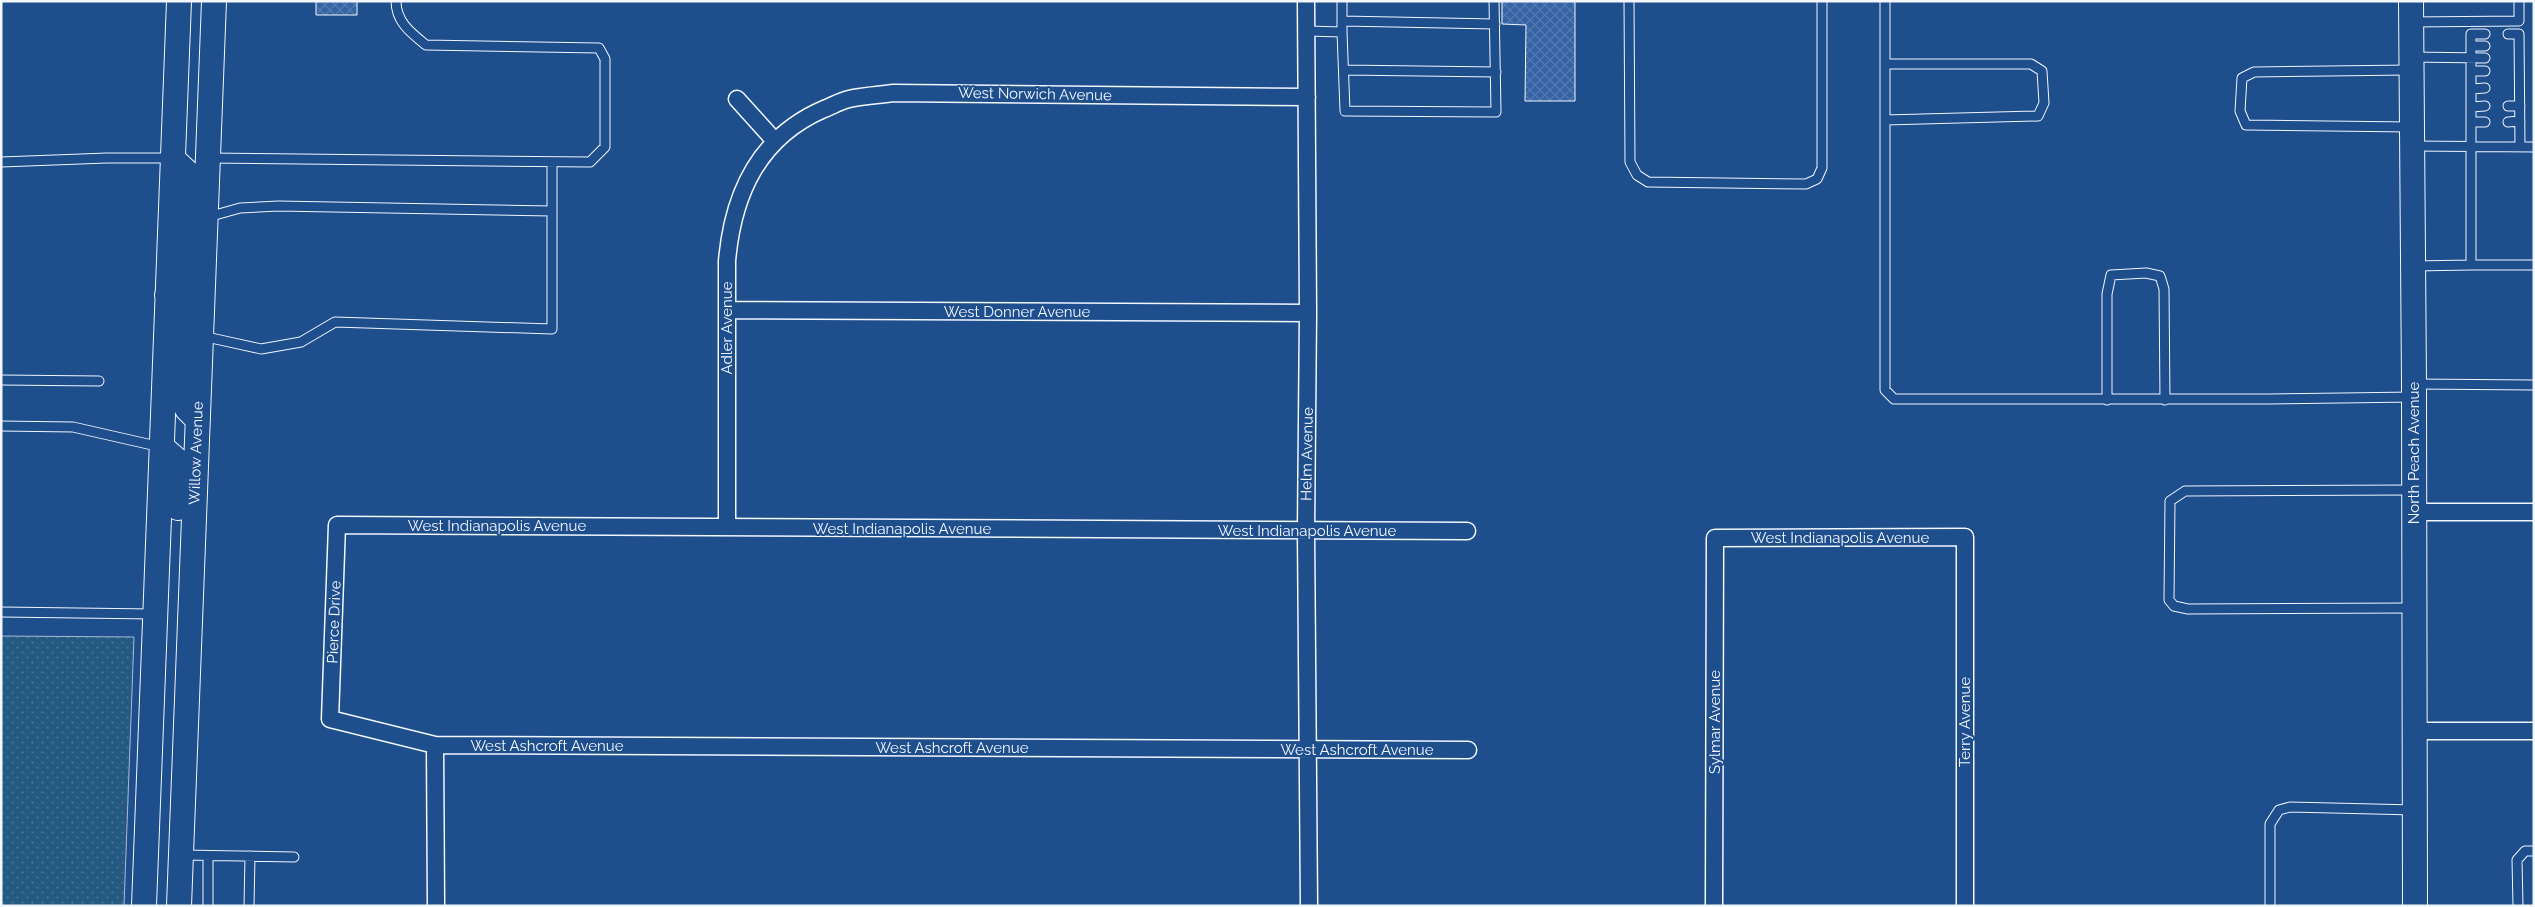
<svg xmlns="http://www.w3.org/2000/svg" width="2535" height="907" viewBox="0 0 2535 907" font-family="Raleway,sans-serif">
  <defs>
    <pattern id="grass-dots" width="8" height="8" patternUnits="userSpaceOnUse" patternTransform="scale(1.25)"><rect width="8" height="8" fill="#245a82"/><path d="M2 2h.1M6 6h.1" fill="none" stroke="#447295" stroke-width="1.8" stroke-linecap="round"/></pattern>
    <pattern id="building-cross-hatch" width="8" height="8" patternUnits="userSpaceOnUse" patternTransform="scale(1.25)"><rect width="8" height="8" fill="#3563a3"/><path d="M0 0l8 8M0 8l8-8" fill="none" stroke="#537ab1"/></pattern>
  </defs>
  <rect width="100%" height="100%" fill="#1f4e8c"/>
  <path fill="url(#grass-dots)" stroke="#a8bbd7" d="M1,636L134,637L124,906H1Z"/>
  <path fill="url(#building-cross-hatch)" stroke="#f2f6ff" d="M316,1H357V15H316Z
    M1502,1H1575V101H1525L1526,25L1502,24Z"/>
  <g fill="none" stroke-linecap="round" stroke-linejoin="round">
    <g stroke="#f2f6ff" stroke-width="11">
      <path id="lane" d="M1629,1L1630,162L1637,175L1648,182L1806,184L1817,179L1822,168V1
        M1885,1V390L1894,399H2269L2414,397
        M1342,21L1495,24
        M2411,22L2519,21V1
        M1307,31L1342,32V1
        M1342,32L1345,111L1496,112L1494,1
        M2508,34H2519L2520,147
        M2471,46H2485
        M2411,57L2485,58
        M1885,64H2031L2042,71L2044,103L2038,116L1885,120
        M1344,70L1496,72
        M2410,70L2254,72L2242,78L2240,111L2246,125L2411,127
        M2471,71H2485
        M2471,89L2485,88
        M2508,106H2520
        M2471,107L2485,106
        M2471,122H2485
        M2508,122L2520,121
        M2412,146L2534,147
        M208,158L590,162L605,147V59L599,48L426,45C411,33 396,22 396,1
        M1,162L107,158H172
        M208,217L240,208L278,206L552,211
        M2471,265H2534
        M2413,266L2471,265V34H2485
        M202,336L261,349L301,342L335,322L552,329V162
        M1,380L99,381
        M2414,384L2534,385
        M2107,400V294L2111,275L2146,273L2160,276L2164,289L2165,400
        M1,426L73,427L161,447
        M2412,608L2188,609L2174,606L2169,600L2170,501L2185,491L2414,490
        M1,612L153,614
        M182,855L294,857
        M208,906V856
        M249,906L250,856
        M2270,906V824L2279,810L2290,807L2415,810
        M2518,906L2517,860L2525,851H2534"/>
    </g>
    <g stroke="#f2f6ff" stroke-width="19">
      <path id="street" d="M1306,1L1308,313L1306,531L1309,906
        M737,99L774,140
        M727,310L1308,313
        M2414,512H2534
        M727,527V261C733,193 759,137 824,109C832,106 840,101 849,99C863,96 879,95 894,93L1307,97
        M1467,531L337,525L330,719L435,745L1468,750
        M2415,731H2534
        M435,745L436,906
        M1714,906L1715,538L1965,537V906"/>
    </g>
    <g stroke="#f2f6ff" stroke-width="26">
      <path id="secondary" d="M2411,1L2414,384L2415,906
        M172,158L188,173L191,183L187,251L189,286
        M167,295L179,302L184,311L182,398L187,409L198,420
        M162,447L177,460L179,480L178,508
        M144,906L179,1
        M179,906L214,1"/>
    </g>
    <use href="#lane" stroke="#1f4e8c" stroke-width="9"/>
    <use href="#street" stroke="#1f4e8c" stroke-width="16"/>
    <use href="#secondary" stroke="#1f4e8c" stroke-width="24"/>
  </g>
  <g text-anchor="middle" stroke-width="4" stroke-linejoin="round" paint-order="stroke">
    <g font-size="15" fill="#f2f6ff" stroke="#1f4e8c">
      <text transform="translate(1035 94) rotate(1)" y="5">West Norwich Avenue</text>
      <text x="1017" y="317">West Donner Avenue</text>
      <text transform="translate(727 328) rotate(-90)" y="5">Adler Avenue</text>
      <text transform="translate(196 453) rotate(-88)" y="5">Willow Avenue</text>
      <text transform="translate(2414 453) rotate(-90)" y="5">North Peach Avenue</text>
      <text transform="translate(1307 454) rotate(-89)" y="5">Helm Avenue</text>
      <text x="497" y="531">West Indianapolis Avenue</text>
      <text x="902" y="534">West Indianapolis Avenue</text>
      <text x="1307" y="536">West Indianapolis Avenue</text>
      <text x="1840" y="543">West Indianapolis Avenue</text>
      <text transform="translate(334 622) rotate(-88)" y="5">Pierce Drive</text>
      <text transform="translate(1715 722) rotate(-90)" y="5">Sylmar Avenue</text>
      <text transform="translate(1965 722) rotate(-90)" y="5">Terry Avenue</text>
      <text x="547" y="751">West Ashcroft Avenue</text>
      <text x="952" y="753">West Ashcroft Avenue</text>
      <text x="1357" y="755">West Ashcroft Avenue</text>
    </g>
  </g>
  <rect width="2535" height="907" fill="none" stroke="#f2f6ff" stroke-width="5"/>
</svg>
